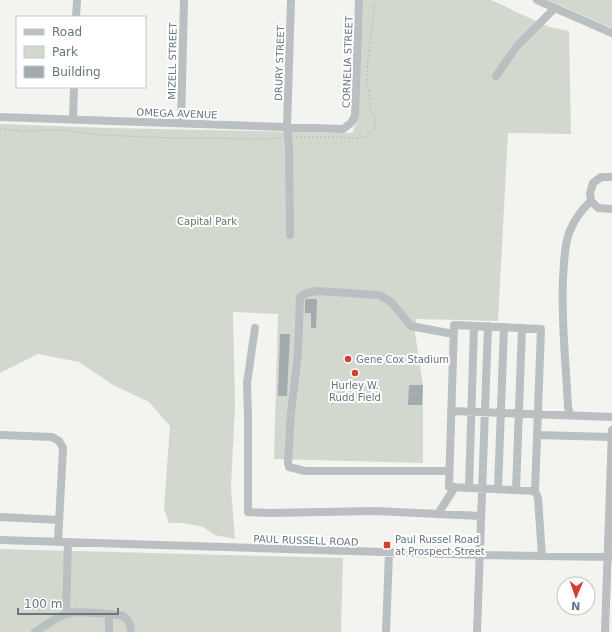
<svg xmlns="http://www.w3.org/2000/svg" width="612" height="632" viewBox="0 0 612 632" font-family="'DejaVu Sans',sans-serif">
  <rect width="100%" height="100%" fill="#f3f3f0"/>
  <path fill="#d3d8cf" d="M362,0H491L549,27L569,31L571,134L508,133L498,321L416,319L415,333L423,385V463L274,459L278,314L233,312L235,403L231,488L235,539L215,535L203,527L184,523H169L164,509L170,426L149,402L113,385L79,362L38,354L0,373V124L110,128L352,133L356,124Z
    M548,0H612V28Z
    M0,549L343,558L341,632H0Z"/>
  <path fill="#a3abae" d="M308,299H317L316,328H311V313H305V300Z
    M280,334H290L287,396H278Z
    M409,385H423L422,405H408Z"/>
  <g fill="none" stroke-linecap="round" stroke-linejoin="round">
    <path stroke="#b6b9bb" stroke-width="1" stroke-dasharray="2 2" stroke-linecap="butt" d="M0,129L20,131L63,130L99,135L173,138L265,139L281,138
      M296,137H332L354,138L365,137L374,129L376,119L370,108L369,92L367,81V69L375,0
      M74,599L78,605"/>
    <path stroke="#babfc1" stroke-width="8" d="M537,0L612,33
      M76,17L77,0
      M496,76L517,46L555,8
      M0,117L343,129L351,123L355,116L359,0
      M73,119L74,87
      M181,123L184,0
      M612,177H601L593,183L590,193L591,201L598,208L612,209
      M290,235L289,147L287,127L291,0
      M255,328L247,383L248,416V512L268,513L376,511L481,516
      M451,411L612,417
      M570,415L568,407C566,364 561,321 563,279C564,264 564,247 569,233C574,220 581,210 591,201
      M0,435L52,437L59,441L63,448L58,542
      M537,435L612,437
      M449,471H305L289,467L288,463L291,413L298,353L300,297L307,293L317,291L379,295L391,302L411,326L453,334
      M469,488L474,326
      M498,489L504,327
      M516,490L522,328
      M535,491L449,487L454,325L541,329L535,491L538,498L542,556
      M438,514L455,487
      M0,517L59,520
      M0,540L479,555L612,557
      M66,614L68,542
      M35,632C45,626 58,615 70,613C77,611 118,614 123,616C129,620 131,625 131,632
      M109,632V614
      M386,632L389,552
      M477,632L488,326
      M605,632L612,430"/>
  </g>
  <g fill="#d4402f" stroke="#fff" stroke-width="1.5">
    <circle cx="348" cy="359" r="4"/>
    <circle cx="355" cy="373" r="4"/>
    <rect x="383" y="541" width="8" height="8" rx="2"/>
  </g>
  <g text-anchor="middle" stroke-width="4" stroke-linejoin="round" paint-order="stroke">
    <g font-size="10" fill="#65767e" stroke="#fff">
      <text transform="translate(172 61) rotate(-89)" y="4">MIZELL STREET</text>
      <text transform="translate(347 62) rotate(-88)" y="4">CORNELIA STREET</text>
      <text transform="translate(279 63) rotate(-88)" y="4">DRURY STREET</text>
      <text transform="translate(177 113) rotate(2)" y="4">OMEGA AVENUE</text>
      <text transform="translate(306 540) rotate(2)" y="4">PAUL RUSSELL ROAD</text>
    </g>
    <g font-size="10" fill="#697663" stroke="#fff">
      <text x="207" y="225">Capital Park</text>
    </g>
    <g font-size="10" fill="#65767e" stroke="#fff" text-anchor="start">
      <text x="356" y="363">Gene Cox Stadium</text>
      <text x="355" y="389" text-anchor="middle">Hurley W.<tspan x="355" dy="12">Rudd Field</tspan></text>
      <text x="395" y="543">Paul Russel Road<tspan x="395" dy="12">at Prospect Street</tspan></text>
    </g>
  </g>
  <rect x="16" y="16" width="130" height="72" fill="#ffffff" stroke="#c1c8cb"/>
  <rect x="24" y="29" width="20" height="6" fill="#babfc1" stroke="#c1c8cb"/>
  <text x="52" y="36" font-size="12" fill="#65767e">Road</text>
  <rect x="24" y="46" width="20" height="12" fill="#d3d8cf" stroke="#c1c8cb"/>
  <text x="52" y="56" font-size="12" fill="#65767e">Park</text>
  <rect x="24" y="66" width="20" height="12" fill="#a3abae" stroke="#c1c8cb"/>
  <text x="52" y="76" font-size="12" fill="#65767e">Building</text>
  <g transform="translate(576 596) rotate(182)"><circle r="19" fill="#ffffff" stroke="#c1c8cb"/>
  <path d="M0-3L7 15L0 10L-7 15Z" fill="#d4402f"/>
  <text y="-6" font-size="11" font-weight="bold" text-anchor="middle" fill="#65767e">N</text>
  </g>
  <path d="M18 608v6h100v-6" fill="none" stroke="#65767e" stroke-width="2"/>
  <text x="24" y="608" font-size="12" fill="#65767e" stroke="#ffffff" stroke-width="3" paint-order="stroke">100 m</text>
</svg>
